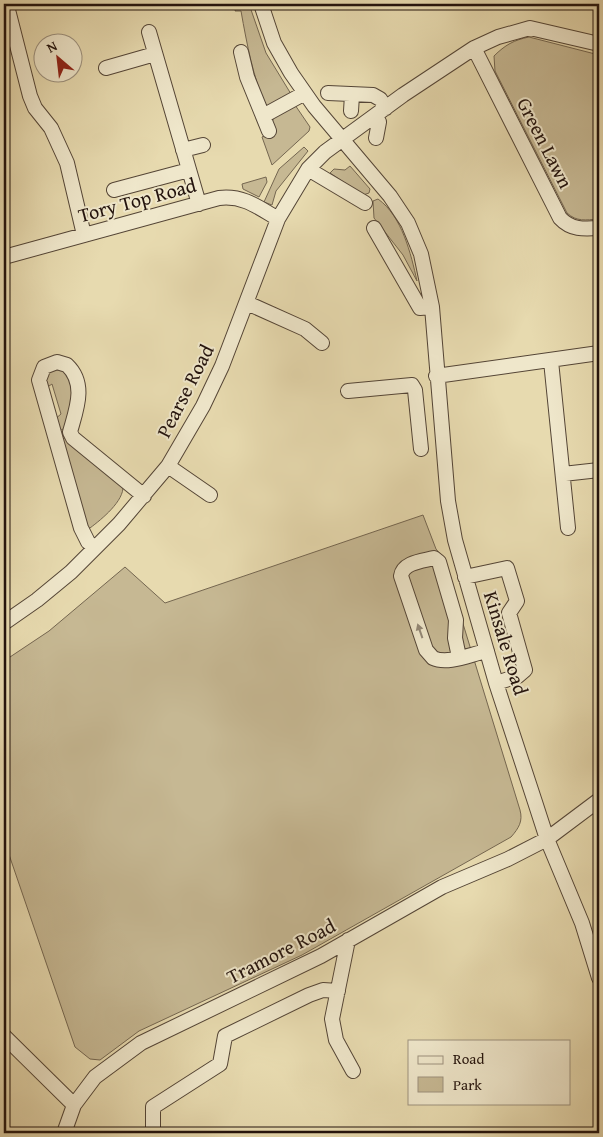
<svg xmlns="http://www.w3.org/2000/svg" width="603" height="1137" viewBox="0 0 603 1137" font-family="'Gentium Book Plus',serif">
  <rect width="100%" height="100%" fill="#e7daaf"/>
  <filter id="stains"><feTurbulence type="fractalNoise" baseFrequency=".004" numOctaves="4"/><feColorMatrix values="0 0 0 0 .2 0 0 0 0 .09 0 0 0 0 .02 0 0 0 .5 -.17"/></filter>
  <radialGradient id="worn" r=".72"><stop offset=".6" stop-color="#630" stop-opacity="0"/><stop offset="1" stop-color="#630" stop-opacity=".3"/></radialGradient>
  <path fill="#c6b893" stroke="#746650" d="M237,4H249L266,53L291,94L266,108C253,76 247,45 241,11H235Z
    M529,37L599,55V219C585,220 577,222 567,213L495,71L494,56C505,45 514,40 529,37Z
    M295,105L310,127L309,131L272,165L262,137L275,128L272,123L274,116Z
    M304,147L308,151L276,191L272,205L264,202L279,169Z
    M350,166L370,189L369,193L363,195L330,173L334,169L345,170Z
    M266,177L267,182L259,197L243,189L242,184Z
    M378,199C402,216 411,254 417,281L403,255L374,218L373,201Z
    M62,367L75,384L65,428L61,430L58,428L54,420L61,414L52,384L46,388L47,371Z
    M65,438L123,486C124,501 102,519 90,528L84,527L62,439Z
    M423,515L436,549L446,561L449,578L520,810C523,821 519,828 511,837L302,955L139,1031L100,1060L90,1059L75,1047L4,840V661L49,631L125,567L165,603Z"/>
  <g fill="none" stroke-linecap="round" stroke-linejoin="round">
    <g stroke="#544536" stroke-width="16">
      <path id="minor" d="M261,4L274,43L291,73L314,106L390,196L408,223L421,254L432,307L448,501L455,540L496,683L535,802L547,839L582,923L599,978
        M7,6L30,96L35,108L51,128L67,163L84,235
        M149,32L199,204
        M474,48L498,37L530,28L599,44
        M241,52L247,77L269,131
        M106,68L155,54
        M328,93L373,95L380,99L386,108
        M351,111L352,95
        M263,116L305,93
        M375,116L379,122L376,138
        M183,150L203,145
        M308,169L365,203
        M114,190L189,170
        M374,228L420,308L432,307
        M4,257L219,198C243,195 258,207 278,219
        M247,303L305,329L322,343
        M551,361L568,528
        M436,376L599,353
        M348,391L412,385L415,390L421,449
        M168,466L210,495
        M563,474L599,470
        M95,548L88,542L81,528L39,380L44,367L57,362L67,365C87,384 76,410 70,432L73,438L144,496
        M465,577L507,568L517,601L509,613L525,670L518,676L496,683
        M4,623L37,600L71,572L119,524L168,466L203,406L222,366L278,219L308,169L325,152L403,95L474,48L560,218C571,230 584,229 599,228
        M459,657L455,638L456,620L439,562L434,558C423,561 403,562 401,576L426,650L433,658C448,665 471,654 487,651
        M348,940L332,1019L336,1040L353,1071
        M4,1036L74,1105
        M64,1133L74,1105L95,1077L141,1043L321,956L442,887L508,859L547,839L599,800
        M153,1133V1107L220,1064L225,1036L309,995L323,990L338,991"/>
    </g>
    <use href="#minor" stroke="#efe7cb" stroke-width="14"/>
  </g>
  <defs><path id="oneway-solid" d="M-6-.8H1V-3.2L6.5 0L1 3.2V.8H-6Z" transform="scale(1.25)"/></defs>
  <use fill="#938876" href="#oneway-solid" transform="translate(420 631) rotate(-109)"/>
  <g text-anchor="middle" stroke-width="4" stroke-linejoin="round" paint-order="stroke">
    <g font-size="20" fill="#23130d" stroke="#efe7cb">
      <text transform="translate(545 143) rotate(63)" y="7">Green Lawn</text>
      <text transform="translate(137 200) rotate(-15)" y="7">Tory Top Road</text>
      <text transform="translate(185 391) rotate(-63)" y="7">Pearse Road</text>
      <text transform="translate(506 643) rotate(73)" y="7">Kinsale Road</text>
      <text transform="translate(281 951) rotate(-27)" y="7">Tramore Road</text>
    </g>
  </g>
  <rect width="603" height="1137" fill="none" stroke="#e7daaf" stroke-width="20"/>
  <rect x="5" y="5" width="593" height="1127" fill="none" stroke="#23130d" stroke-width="2.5"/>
  <rect x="10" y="10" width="583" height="1117" fill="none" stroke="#23130d"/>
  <rect x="408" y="1040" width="162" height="65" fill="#efe7cb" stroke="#9d927f"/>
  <rect x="418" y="1056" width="25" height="8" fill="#efe7cb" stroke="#9d927f"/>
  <text x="453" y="1064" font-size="15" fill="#23130d">Road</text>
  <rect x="418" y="1077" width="25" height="15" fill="#c6b893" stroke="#9d927f"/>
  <text x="453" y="1090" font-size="15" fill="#23130d">Park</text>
  <g transform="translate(58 58) rotate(332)"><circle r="24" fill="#efe7cb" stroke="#9d927f"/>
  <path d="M0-4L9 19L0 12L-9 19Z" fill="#8f2418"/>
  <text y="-8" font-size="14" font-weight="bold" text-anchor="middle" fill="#23130d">N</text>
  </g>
  <rect width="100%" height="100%" filter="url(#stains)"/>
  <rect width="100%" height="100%" fill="url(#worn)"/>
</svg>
